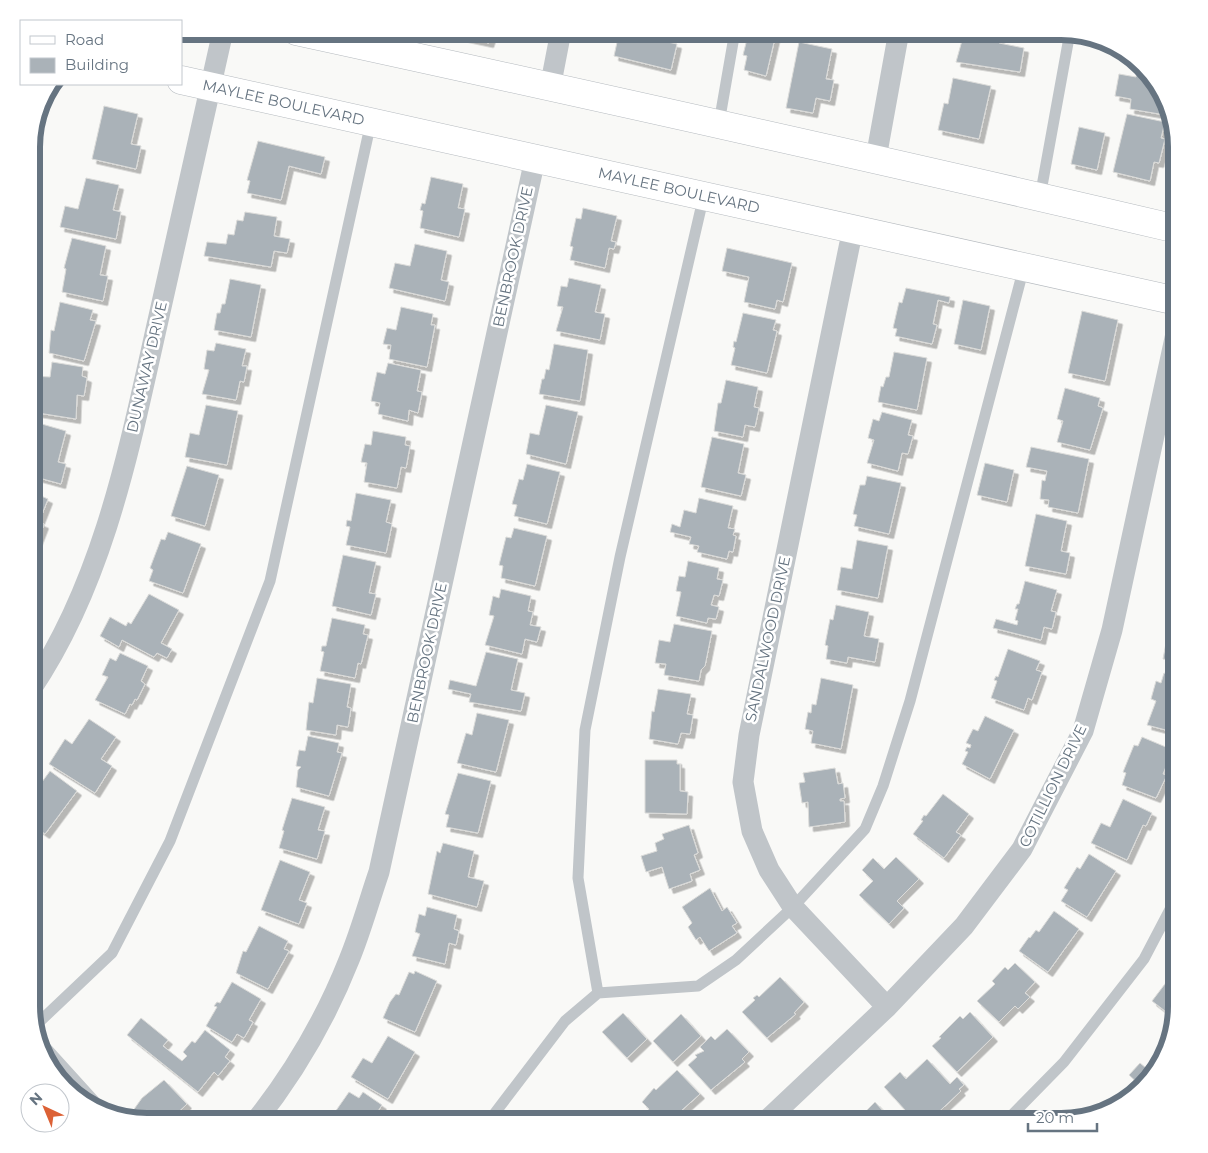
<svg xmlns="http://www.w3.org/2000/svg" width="1208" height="1153" viewBox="0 0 1208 1153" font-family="Montserrat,sans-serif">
  <defs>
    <filter id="shadow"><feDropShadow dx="4.5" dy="4.5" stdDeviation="0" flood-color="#0004"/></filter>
  </defs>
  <rect width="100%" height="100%" fill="#f9f9f7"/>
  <path fill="#aab2b8" stroke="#dbdbd9" filter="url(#shadow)" d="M462,31H493L489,43L461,37Z
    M624,31H660L658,40L677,44L671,70L614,56L619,33L623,34Z
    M749,31L775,38L766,76L744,70L747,56L743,55Z
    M804,31H831L830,36Z
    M959,31H1001L999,43L1024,48L1020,72L956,62L963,37H958Z
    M799,42L832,49L826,79L834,80L830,101L816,98L813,113L786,108Z
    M1138,62L1143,65L1168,103L1171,116L1130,109L1131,99L1115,96L1119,74L1136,77Z
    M953,78L991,86L979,139L938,130L944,103L948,104Z
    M104,106L138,114L131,144L141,146L136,169L92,159Z
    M1127,114L1165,122L1161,138L1165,139L1159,163L1154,162L1150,181L1113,172Z
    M1079,127L1105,133L1097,170L1071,164Z
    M258,141L325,157L321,174L289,166L281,200L247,193L250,181L247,180Z
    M431,177L463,184L458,208L465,209L459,237L420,228L423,211L420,210L422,203L425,204Z
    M86,178L119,185L113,210L121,212L116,239L60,227L65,206L78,209Z
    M583,208L617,216L611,241L616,242L614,249L609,248L605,268L570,260L573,247L570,246L576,218L581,219Z
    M245,212L277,217L274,236L290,239L287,253L274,251L271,267L204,256L207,242L226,244L228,234L234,235L237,220L243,221Z
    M72,238L106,246L100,275L108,276L103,301L62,292L66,269L64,268Z
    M415,244L447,251L441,280L449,282L445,301L389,288L395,263L410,266Z
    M727,248L792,263L783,302L777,300L775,309L744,302L749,277L722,271Z
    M569,278L601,285L595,312L605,314L600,340L556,331L563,307L557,306L561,286L567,287Z
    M230,279L261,285L251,337L214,330L217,313H220L222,304H225Z
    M906,288L950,297L949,303L938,300L933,324L937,325L932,344L895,336L897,329L893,328L899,302L902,303Z
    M963,300L990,306L981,350L954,344Z
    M60,302L93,310L90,320L96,321L84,361L49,353L51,330L54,331Z
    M401,307L433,314L431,325H435L427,367L389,359L391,345L383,344L387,328L396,330Z
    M1082,311L1118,320L1105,381L1068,373Z
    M743,313L776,320L773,330L777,331L767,373L731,365L735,348L733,347L734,341L736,342Z
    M216,343L246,349L242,366H247L244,382L240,381L236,400L202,394L209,370L204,369L207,350L214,351Z
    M554,344L588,350L580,401L539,394L542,379H544L546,369L549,370Z
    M894,352L927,358L917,410L878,402L881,386L883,387L886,377H889Z
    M52,362L83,367L82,376L87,378L84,396L77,395L76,419L32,412L33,376L50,377Z
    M388,363L421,370L417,391L422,392L418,413L409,410L408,421L378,414L380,403L371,401L377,372L385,374Z
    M726,380L758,387L754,407L759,408L755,427L745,425L743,437L714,431L718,403H721Z
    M1065,388L1100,398L1098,406L1103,408L1090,450L1057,442L1063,421L1057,419Z
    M206,405L238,411L227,465L185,457L190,433L199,435Z
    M546,405L578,412L566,464L526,454L530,433L539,435Z
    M882,412L912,420L908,435L913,436L908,454L902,453L898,471L867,463L874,440L868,438L873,419L879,421Z
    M35,422L66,431L58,462L66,464L61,484L32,476V434Z
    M373,431L406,437L405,445L410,446L406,468L401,467L397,488L364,482L367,463L361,462L365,444L371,445Z
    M712,437L744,444L738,473L746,475L741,496L701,487Z
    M1031,447L1089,459L1078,513L1048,507L1049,500L1040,499L1042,480L1045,481L1047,471L1026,467Z
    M985,463L1014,470L1007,502L977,495Z
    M527,464L560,472L547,524L514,516L517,505L512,504L519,479L523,480Z
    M187,466L219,475L205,526L171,516Z
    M867,476L901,483L889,534L854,526L857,515L853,514L860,485H865Z
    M32,492L48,499L39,522L44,524L34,550L32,549Z
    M356,493L391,500L386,522L392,524L386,553L346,545L350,527L346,526L347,520L351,521Z
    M699,498L733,506L728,528L735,529L733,535L736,536L733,552L729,551L727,559L697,552L699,546L689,544L691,537L670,532L672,524L680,527L684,510L696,513Z
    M1036,514L1067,521L1061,551L1070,553L1066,574L1025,566Z
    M514,528L547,536L535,586L501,578L503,566L499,565L506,537L511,538Z
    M168,532L201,544L183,593L149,581L153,570L150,568L161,539L165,540Z
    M857,540L888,546L878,598L837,590L841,567L852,569Z
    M343,555L376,562L369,593L376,594L371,615L332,606Z
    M688,561L719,568L717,579L723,580L719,596L714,595L711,605L719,607L716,619L708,618L707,623L676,616L681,592L676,591L679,576L685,577Z
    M1025,581L1057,590L1051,611L1056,612L1052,629L1044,627L1041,640L993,628L996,619L1017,625L1018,621L1015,620L1018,609H1015L1017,604H1019Z
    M501,589L531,596L528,611L533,612L530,625L541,627L537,642L525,639L522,654L485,645L494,616L489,615L493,596L499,598Z
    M149,594L179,610L161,643L172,649L167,658L157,653L154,657L122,640L119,647L100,636L110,617L126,626L128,622L131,624Z
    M836,605L869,612L864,636L879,639L875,662L848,657L847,663L826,659L828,646L825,645L830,619L833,620Z
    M1177,616V671L1167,669L1169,660L1163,659L1166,643L1169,644L1171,634H1173Z
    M332,618L365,625L363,634L368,635L361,664L358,663L355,678L320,671L324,652L321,651L322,646H326Z
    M674,624L712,631L705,666L701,670L699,681L664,675L666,664L655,663L659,640L670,642Z
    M1008,649L1040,661L1036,670L1042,672L1032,700L1028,698L1024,710L991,698L997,681L994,680L996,676L998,677Z
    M486,652L518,659L511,690L525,693L521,711L469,702L471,694L448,689L450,680L476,686Z
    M120,653L148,666L141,681L145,684L137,700L135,699L132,705L130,704L125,714L95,700L108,677L102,675L110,658L116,661Z
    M1164,673L1177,677V733L1147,725L1156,701L1151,699L1156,681L1161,683Z
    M317,678L351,684L347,707L351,708L348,727L337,725L336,735L306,730L309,702L313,703Z
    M821,678L853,685L841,749L811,743L813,731L805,729L808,712L811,713L812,704L816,705Z
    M658,689L691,694L687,714L693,715L690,734L681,733L678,744L649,739L652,711L654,712Z
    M477,713L509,720L496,772L457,763L466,733L472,735Z
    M985,716L1014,730L990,779L962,764L968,752L965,751L967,747L970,748L971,745L966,743L973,729L978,731Z
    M89,719L116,737L101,759L112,766L95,793L49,764L65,739L72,744Z
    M308,736L339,743L337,752L342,753L329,796L296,787L298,770L301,767L296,766L299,750L305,751Z
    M1142,737L1173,750L1163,774L1167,775L1156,798L1122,785L1126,773L1123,772L1134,745L1138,746Z
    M645,760H677V764H680V791L688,792L687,814L645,813Z
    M835,768L838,784L843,783L845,798L840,799V801H844L845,822L809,827L808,802L802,803L799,783L805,782L803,773Z
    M50,771L77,791L45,834L31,824V789L35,784L39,786Z
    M458,773L491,781L478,833L446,827L449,815L445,814Z
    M943,794L969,814L956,832L961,835L944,858L913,834L923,821L921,820L924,815L926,816Z
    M292,798L325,807L318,830L325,831L317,859L279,848L284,831L282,830Z
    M1123,799L1152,813L1146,826L1143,825L1127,860L1091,843L1101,823L1110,827Z
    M689,825L698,853L694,855L700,870L690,874L692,881L669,889L662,867L646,872L641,856L657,851L655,843L664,839L662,834Z
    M443,843L474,851L468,877L484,881L477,907L428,894L437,851L440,853Z
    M1089,854L1116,871L1087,917L1061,901L1068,890L1064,888L1077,867L1080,869Z
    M896,857L919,879L897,901L904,908L889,924L859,895L873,881L862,870L873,858L884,869Z
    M280,860L310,872L299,900L307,903L299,924L261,910Z
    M710,888L722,911L727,907L737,923L732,926L737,933L709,951L700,937L696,940L688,927L692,923L682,907Z
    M427,907L457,915L454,929L459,931L456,945L449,943L445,964L412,956L420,934L415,932L419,914L425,916Z
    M1054,911L1079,929L1048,972L1019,951L1029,937L1030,938L1036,930L1039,932Z
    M259,926L288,941L284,949L289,951L268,989L236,973L243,951L246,952Z
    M1015,963L1035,982L1025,993L1030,997L1018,1009L1015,1006L999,1022L977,1001L995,984L992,981L1005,967L1008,970Z
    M415,971L437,981L415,1032L383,1018L390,1002L396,994L399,995L409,972L414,974Z
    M1171,976L1177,979L1174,1018L1152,1001Z
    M780,977L804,1002L794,1013L796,1014L767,1038L742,1012L755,1000L753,998L757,995L759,997Z
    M232,982L261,999L249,1020L253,1022L244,1038L237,1034L232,1042L206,1026L217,1007L214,1006L217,1002L220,1003Z
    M970,1012L993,1037L957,1072L932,1046L941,1038L939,1037L960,1016L963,1019Z
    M623,1013L647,1039L627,1058L602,1032Z
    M681,1014L701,1036L673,1062L653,1041Z
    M141,1018L168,1040L163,1046L182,1061L187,1056L183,1052L192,1041L195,1043L205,1030L230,1050L225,1057L230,1061L218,1076L214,1072L198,1092L127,1035Z
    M727,1029L749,1052L742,1059L745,1062L711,1090L688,1065L697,1057L695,1055L704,1051L700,1047L711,1036L715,1040Z
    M388,1036L415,1052L388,1099L351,1077L363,1058L372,1063Z
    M927,1059L950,1084L957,1077L964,1085L959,1089L961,1091L928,1122H916L884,1087L900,1072L906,1079Z
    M1140,1063L1152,1073L1143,1088L1129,1075Z
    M677,1070L700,1094L682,1110L687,1116L681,1122H654L646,1113L649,1109L642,1102L654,1088L656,1090Z
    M164,1080L187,1104L171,1119L173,1122L137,1120L132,1112L142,1098Z
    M349,1092L359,1098L363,1092L382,1105L371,1122H328Z
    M875,1102L893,1122H851L861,1112L863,1114Z"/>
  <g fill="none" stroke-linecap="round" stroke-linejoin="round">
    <g stroke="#b5babf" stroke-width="29">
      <g id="secondary">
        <path d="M296,31C590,95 884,160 1177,229"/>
        <path id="s1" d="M181,80L1177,301"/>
      </g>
    </g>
    <path stroke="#bbbec1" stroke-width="3" stroke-dasharray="2.5 2.5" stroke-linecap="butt" d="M1168,275L1173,252"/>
    <path stroke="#c0c5c9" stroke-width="11" d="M390,52L394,31
      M719,123L735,31
      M1040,197L1070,32
      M598,993L578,878L585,730L620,557L704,195
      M35,1026L112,953L170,841L270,581L371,122
      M38,1039L106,1114
      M488,1122L565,1021L598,993L698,986L736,960L793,907L865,829L883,786L910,701L1024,267
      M1005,1122L1064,1062L1144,959L1177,896"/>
    <path stroke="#c0c5c9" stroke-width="21" d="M550,88L561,31
      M876,158L899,31
      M853,228L749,735L743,782L752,831L769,870L793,907L887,1007
      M31,689C102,584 128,455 155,334C178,233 200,132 223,31
      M255,1122C294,1073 326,1018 349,960C361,931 369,901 379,872L535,159
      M765,1122L887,1007L964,926L1022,849L1083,731L1112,630L1177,329"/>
    <use href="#secondary" stroke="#fff" stroke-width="28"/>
  </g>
  <g text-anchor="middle" stroke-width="5" stroke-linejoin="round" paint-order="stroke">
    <g font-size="15" fill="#667481" stroke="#fff">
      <text dy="5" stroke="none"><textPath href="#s1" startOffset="105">MAYLEE BOULEVARD</textPath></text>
      <text dy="5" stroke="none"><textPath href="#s1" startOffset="510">MAYLEE BOULEVARD</textPath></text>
      <text transform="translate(513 257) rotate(-78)" y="5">BENBROOK DRIVE</text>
      <text transform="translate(147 367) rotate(-77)" y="5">DUNAWAY DRIVE</text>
      <text transform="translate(768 639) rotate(-78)" y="5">SANDALWOOD DRIVE</text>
      <text transform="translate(427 653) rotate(-78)" y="5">BENBROOK DRIVE</text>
      <text transform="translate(1053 786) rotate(-64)" y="5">COTILLION DRIVE</text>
    </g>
  </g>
  <path d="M0 0H1208V1153H0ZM147 40H1061A107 107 0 0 1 1168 147V1006A107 107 0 0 1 1061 1113H147A107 107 0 0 1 40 1006V147A107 107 0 0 1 147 40Z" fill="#fff" fill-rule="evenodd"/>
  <path fill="none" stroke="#667481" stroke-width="6" d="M147 40H1061A107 107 0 0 1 1168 147V1006A107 107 0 0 1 1061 1113H147A107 107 0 0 1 40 1006V147A107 107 0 0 1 147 40Z"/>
  <rect x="20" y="20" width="162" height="65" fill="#ffffff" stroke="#c2c7cd"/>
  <rect x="30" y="36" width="25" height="8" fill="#ffffff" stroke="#c2c7cd"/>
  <text x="65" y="45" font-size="15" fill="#667481">Road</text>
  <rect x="30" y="58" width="25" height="15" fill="#aab2b8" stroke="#c2c7cd"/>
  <text x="65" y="70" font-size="15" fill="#667481">Building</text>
  <g transform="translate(45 1108) rotate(316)"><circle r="24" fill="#ffffff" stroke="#c2c7cd"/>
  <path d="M0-4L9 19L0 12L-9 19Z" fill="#dc6135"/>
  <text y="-8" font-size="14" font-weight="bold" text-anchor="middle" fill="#667481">N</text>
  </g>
  <path d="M1028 1123v8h69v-8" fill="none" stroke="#667481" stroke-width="2.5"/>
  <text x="1036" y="1123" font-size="15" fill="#667481" stroke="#ffffff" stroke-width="4" paint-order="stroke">20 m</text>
</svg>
